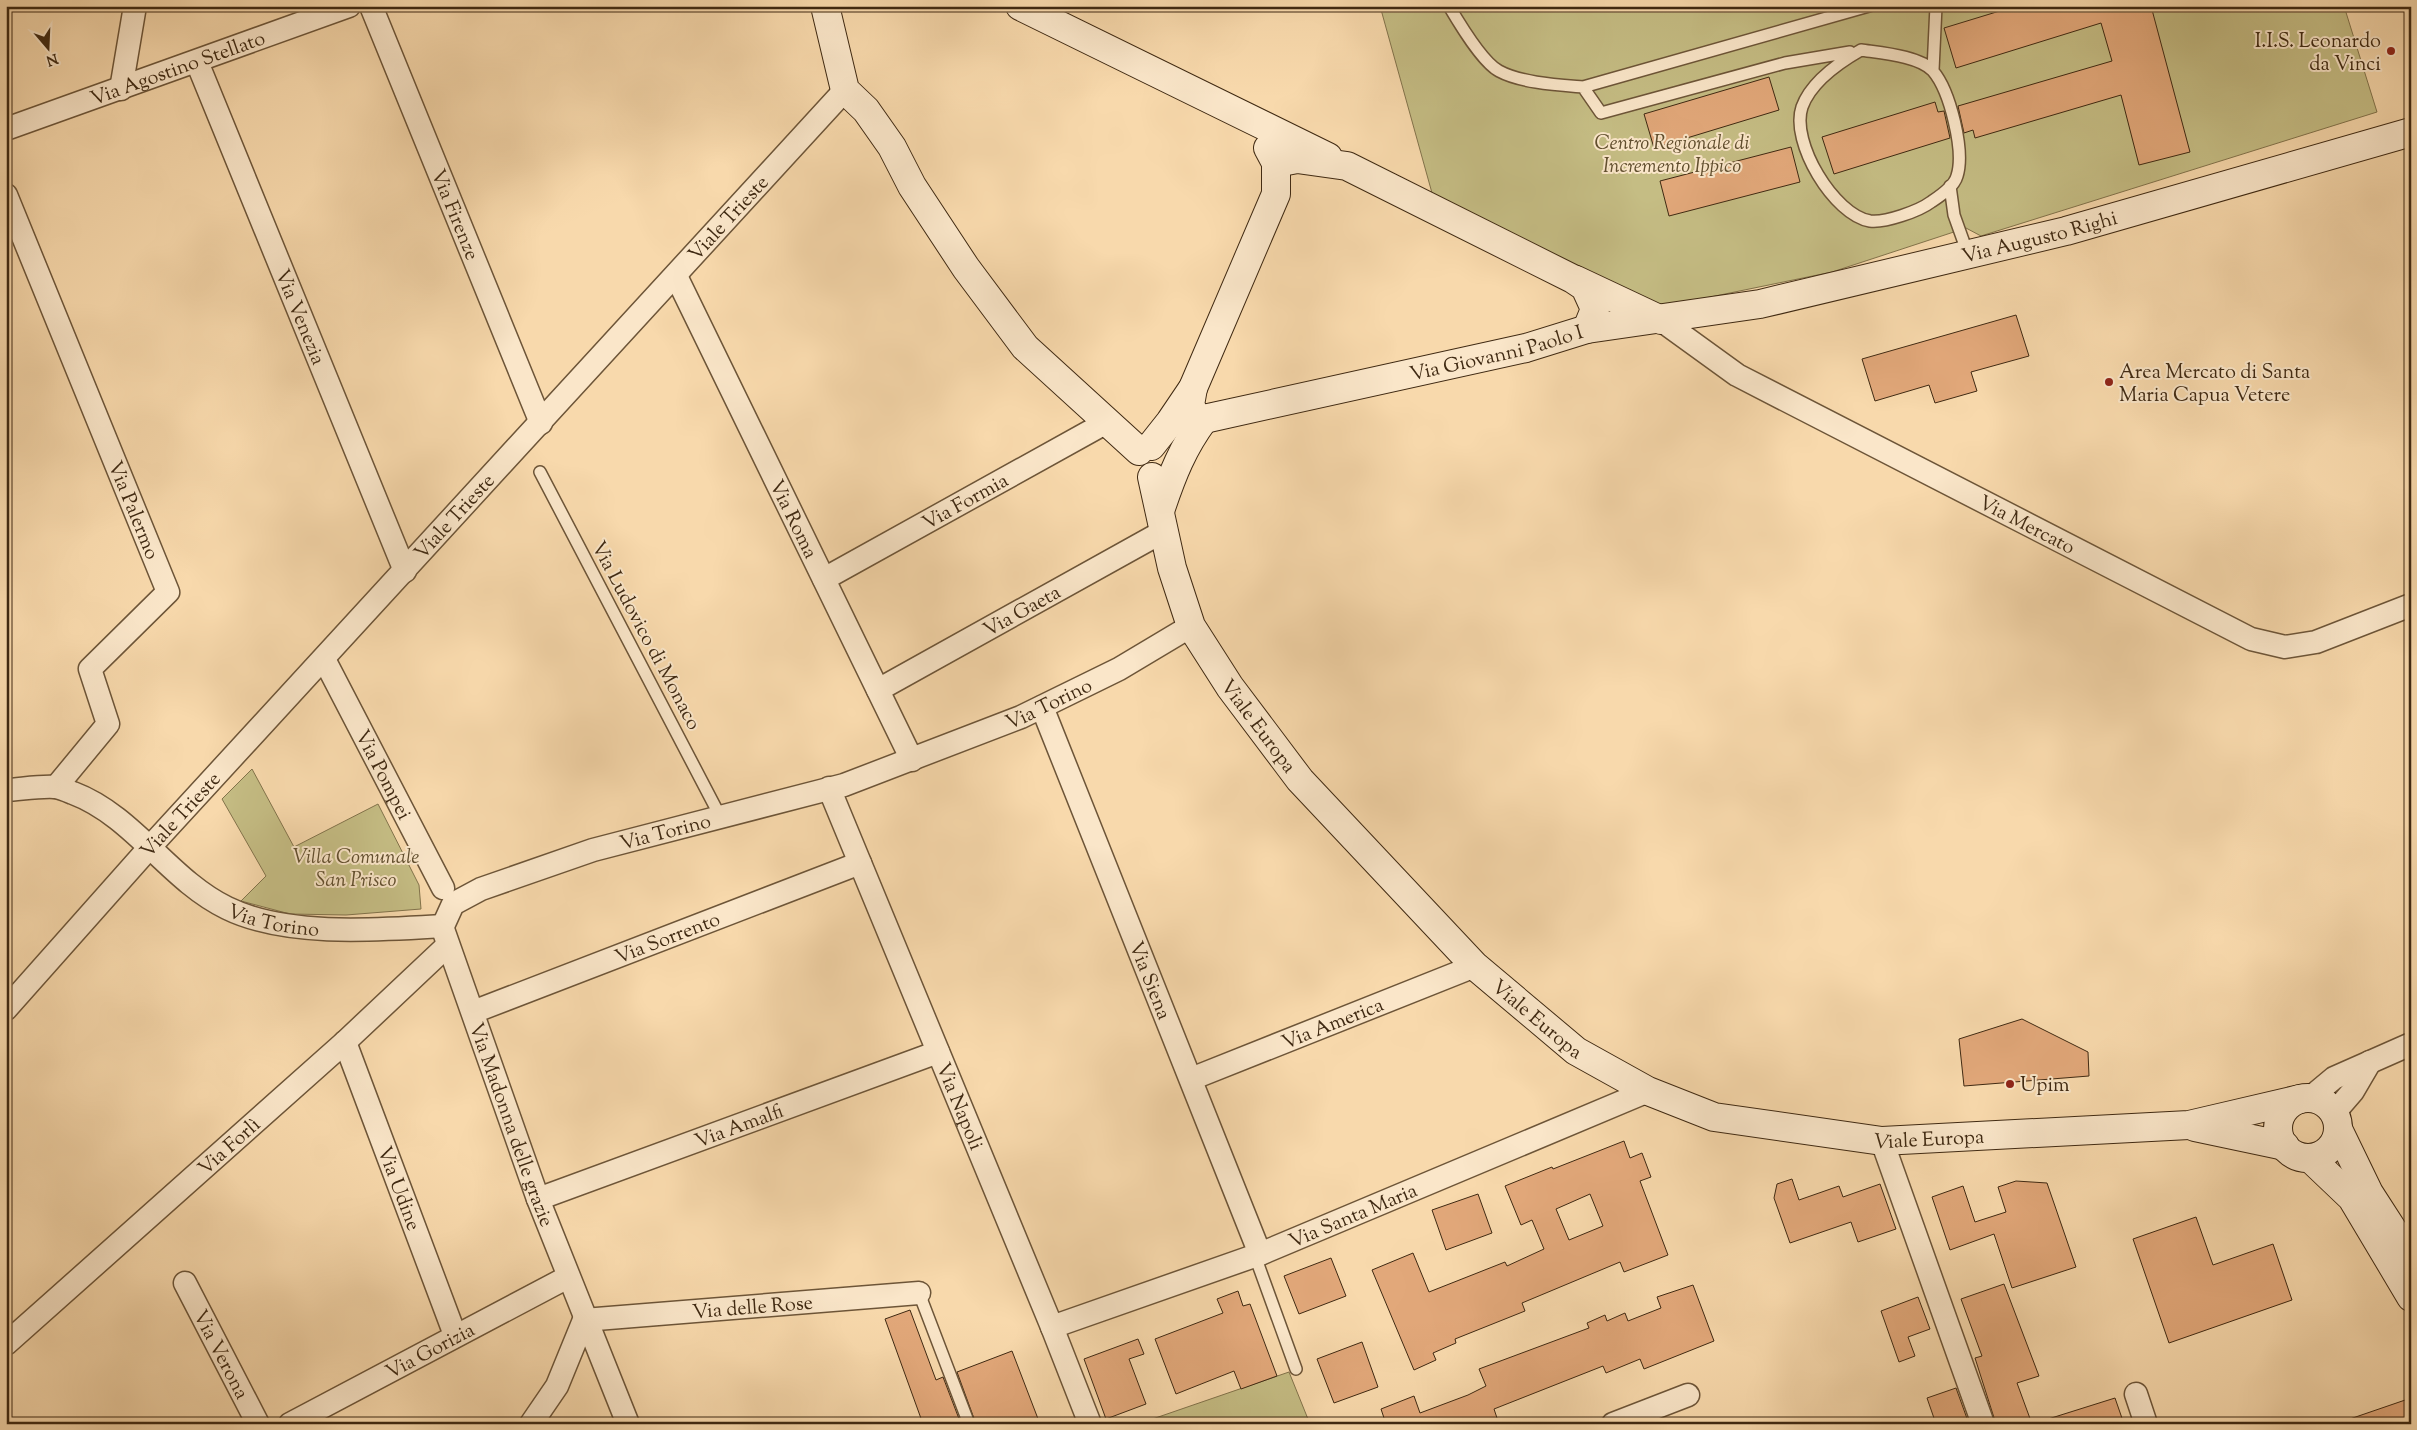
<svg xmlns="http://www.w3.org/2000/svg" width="2417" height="1430" viewBox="0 0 2417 1430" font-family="'Sorts Mill Goudy',serif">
  <rect width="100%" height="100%" fill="#f8d9ac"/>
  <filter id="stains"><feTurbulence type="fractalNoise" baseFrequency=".004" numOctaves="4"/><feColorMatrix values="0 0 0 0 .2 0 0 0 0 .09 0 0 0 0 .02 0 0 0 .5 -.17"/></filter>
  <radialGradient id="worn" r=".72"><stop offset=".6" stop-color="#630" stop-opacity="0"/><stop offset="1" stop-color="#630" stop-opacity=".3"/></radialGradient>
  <path fill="#c5bd84" stroke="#82734b" d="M1380,6H2344L2377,112L1981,236L1966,228L1832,272L1652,309L1432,193Z
    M252,769L294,847L378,804L419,885L421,909L346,915L290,914L241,901L266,876L222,799Z
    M1289,1372L1310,1424H1138Z"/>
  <path fill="#e2a87a" stroke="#3f2912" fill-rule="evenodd" d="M2016,6H2151L2190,152L2139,165L2121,95L1975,138L1973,130L1964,133L1958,106L2112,61L2101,23L1956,68L1944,28Z
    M1769,77L1779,110L1654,148L1644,114Z
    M1935,102L1938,112L1944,111L1950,138L1834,174L1822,137Z
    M1791,147L1800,182L1669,216L1660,181Z
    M2016,315L2029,356L1971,372L1977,391L1935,403L1929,385L1875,401L1862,359Z
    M2022,1019L2088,1052L2089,1076L1964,1086L1959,1039Z
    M1624,1141L1630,1158L1642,1153L1651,1177L1640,1181L1668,1255L1624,1272L1620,1262L1522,1303L1525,1311L1455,1339L1456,1343L1433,1353L1436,1360L1414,1370L1372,1270L1413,1253L1429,1292L1505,1262L1507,1266L1544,1249L1532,1220L1521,1225L1505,1186L1552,1167L1553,1169ZM1590,1194L1603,1226L1569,1240L1556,1209Z
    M1792,1179L1799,1200L1839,1186L1843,1197L1880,1184L1896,1229L1858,1242L1851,1222L1790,1243L1774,1198L1777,1184Z
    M2016,1181L2047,1183L2076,1267L2012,1288L1994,1234L1950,1250L1932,1197L1963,1186L1975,1222L2006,1212L1998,1187Z
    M1478,1194L1492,1233L1446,1250L1432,1210Z
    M2196,1217L2213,1265L2273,1244L2292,1300L2169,1343L2133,1239Z
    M1331,1258L1346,1296L1299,1314L1284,1276Z
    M2004,1284L2039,1376L2017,1383L2032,1424H1996L1975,1358L1982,1356L1961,1299Z
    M1693,1285L1714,1341L1644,1369L1640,1359L1606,1373L1603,1366L1494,1409L1499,1424H1386L1381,1409L1414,1396L1420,1413L1468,1395L1486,1386L1479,1369L1589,1328L1587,1323L1605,1315L1607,1321L1625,1313L1628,1321L1661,1308L1657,1297Z
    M1238,1291L1243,1306L1250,1304L1277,1376L1241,1389L1234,1371L1176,1394L1155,1339L1223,1313L1217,1299Z
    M1918,1297L1930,1329L1908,1337L1915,1356L1899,1362L1881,1311Z
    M910,1310L936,1380L943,1377L961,1424H923L885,1319Z
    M1138,1339L1144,1354L1129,1359L1146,1404L1106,1419L1084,1359Z
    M1362,1342L1378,1387L1334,1403L1317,1359Z
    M1012,1351L1040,1424H976L957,1372Z
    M1956,1388L1969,1424H1936L1927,1398Z
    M2115,1398L2124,1424H2046L2045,1420Z
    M2411,1398V1424H2344V1421Z"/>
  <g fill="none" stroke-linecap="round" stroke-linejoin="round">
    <g stroke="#6d5538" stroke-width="14">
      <path id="lane" d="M1449,6C1459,23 1482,62 1499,71C1521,83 1559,85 1583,87L1869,6
        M1861,50C1881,53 1920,56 1933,71C1950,91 1965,151 1957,176C1954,187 1940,196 1931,202C1919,211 1885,223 1870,221C1834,215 1790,142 1802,107C1811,82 1840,62 1861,50Z
        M1933,70L1936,6
        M1583,87L1601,113L1785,63L1850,52
        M1950,186L1954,215L1968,254
        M540,472L720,816
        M1255,1256L1296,1369
        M919,1293L969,1424"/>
    </g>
    <g stroke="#6d5538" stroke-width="25">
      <g id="street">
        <path id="s1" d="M371,6L541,423"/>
        <path id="s2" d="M197,62L405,571"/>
        <path d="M121,89L135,6"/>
        <path id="s3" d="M6,129L349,6"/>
        <path id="s4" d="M6,195L168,592L90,669L108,724L56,787"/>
        <path id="s5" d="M676,276L912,760"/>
        <path id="s6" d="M1661,320L1737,375L2251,639L2285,647L2316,642L2411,605"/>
        <path id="s7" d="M824,579L1107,422"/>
        <path id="s8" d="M324,659L443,888"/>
        <path id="s9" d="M878,690L1164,531"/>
        <path id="s10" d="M1042,707L1260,1254"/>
        <path id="s11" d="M829,788L1052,1327L1090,1424"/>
        <path id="s12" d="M6,790C22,789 40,786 55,787C61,788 68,791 73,793C134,816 169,880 227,908C286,937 377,930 443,926"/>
        <path id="s13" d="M443,926L453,904L481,889L593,850L844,785L1021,717L1119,669L1191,626"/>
        <path id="s14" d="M444,932L538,1199L628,1424"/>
        <path id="s15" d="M6,1009L149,848L845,90"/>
        <path id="s16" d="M473,1012L860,863"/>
        <path id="s17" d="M345,1042L455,1335"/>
        <path id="s18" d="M1191,1079L1475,966"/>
        <path d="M2310,1098L2334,1078L2411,1044"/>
        <path d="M2334,1113L2353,1091L2370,1062"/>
        <path d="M1882,1141L1983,1424"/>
        <path id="s19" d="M538,1199L938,1052"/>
        <path id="s20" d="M185,1283L258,1424"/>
        <path id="s21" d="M584,1320L919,1293"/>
        <path id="s22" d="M1052,1327L1260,1254L1648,1091"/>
        <path id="s23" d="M6,1344L345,1042L448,945"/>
        <path d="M2136,1394L2146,1424"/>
        <path id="s24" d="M290,1424L568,1277"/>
        <path d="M531,1424L557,1386L584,1320"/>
        <path d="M1613,1424L1688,1395"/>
      </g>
    </g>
    <g stroke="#3f2912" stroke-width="30">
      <g id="secondary">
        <path d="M825,6L845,90L866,110L892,147L912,186L966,268L1025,347L1139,451"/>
        <path d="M1020,6L1328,157"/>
        <path d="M1276,163L1297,159L1347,166L1573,279L1585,287L1595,309L1587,329"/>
        <path d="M1576,280L1661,320"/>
        <path id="s25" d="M1193,388L1190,405L1195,415L1204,419L1526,348L1587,329L1760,304L2066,231L2411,132"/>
        <path d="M1151,446L1170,422L1193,388L1276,194V163L1268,148"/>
        <path id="s26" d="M1152,477L1172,568L1191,626L1230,687L1300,780L1475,966L1576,1051L1648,1091L1714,1117L1882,1141L2189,1125L2300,1099"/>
        <path d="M1161,508C1172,475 1183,447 1204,419"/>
        <circle cx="2308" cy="1128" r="30"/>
        <path d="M2195,1127L2285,1146"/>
        <path d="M2338,1129L2369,1193L2411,1258"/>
        <path d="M2310,1158L2352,1198L2411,1297"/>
      </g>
    </g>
    <use href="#lane" stroke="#fae6c9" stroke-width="11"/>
    <use href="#street" stroke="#fae6c9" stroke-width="22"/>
    <use href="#secondary" stroke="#fae6c9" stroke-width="28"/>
  </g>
  <g fill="#8f2418" stroke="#fae6c9" stroke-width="2">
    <circle cx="2391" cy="51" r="5"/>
    <circle cx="2109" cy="382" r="5"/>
    <circle cx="2010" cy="1084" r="5"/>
  </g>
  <g text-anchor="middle" stroke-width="4" stroke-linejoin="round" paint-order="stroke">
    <g font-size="20" fill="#3f2912" stroke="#fae6c9" text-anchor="start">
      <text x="2381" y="47" text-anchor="end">I.I.S. Leonardo<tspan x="2381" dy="23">da Vinci</tspan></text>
      <text x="2119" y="378">Area Mercato di Santa<tspan x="2119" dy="23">Maria Capua Vetere</tspan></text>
      <text x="2020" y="1091">Upim</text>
    </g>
    <g font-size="20" fill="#3f2912" stroke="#fae6c9">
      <text dy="7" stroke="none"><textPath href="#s3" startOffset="182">Via Agostino Stellato</textPath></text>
      <text dy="7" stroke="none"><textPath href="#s1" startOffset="225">Via Firenze</textPath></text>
      <text dy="7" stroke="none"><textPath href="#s15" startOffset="1071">Viale Trieste</textPath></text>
      <text dy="7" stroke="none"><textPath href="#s25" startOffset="894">Via Augusto Righi</textPath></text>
      <text dy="7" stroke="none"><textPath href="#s2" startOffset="275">Via Venezia</textPath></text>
      <text dy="7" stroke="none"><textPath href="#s25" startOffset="338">Via Giovanni Paolo I</textPath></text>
      <text dy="7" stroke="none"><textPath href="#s7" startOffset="161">Via Formia</textPath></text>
      <text dy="7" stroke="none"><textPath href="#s4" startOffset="340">Via Palermo</textPath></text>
      <text dy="7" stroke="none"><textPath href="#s15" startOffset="666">Viale Trieste</textPath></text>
      <text dy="7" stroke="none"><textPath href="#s5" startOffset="270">Via Roma</textPath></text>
      <text dy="7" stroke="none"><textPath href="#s6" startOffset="420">Via Mercato</textPath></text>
      <text dy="7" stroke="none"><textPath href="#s9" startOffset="164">Via Gaeta</textPath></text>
      <text transform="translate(647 635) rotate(62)" y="7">Via Ludovico di Monaco</text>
      <text dy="7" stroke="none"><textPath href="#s13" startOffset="654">Via Torino</textPath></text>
      <text dy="7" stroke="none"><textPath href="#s26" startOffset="275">Viale Europa</textPath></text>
      <text dy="7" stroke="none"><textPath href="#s8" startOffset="130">Via Pompei</textPath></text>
      <text dy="7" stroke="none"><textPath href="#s15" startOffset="261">Viale Trieste</textPath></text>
      <text dy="7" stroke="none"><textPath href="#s13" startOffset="249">Via Torino</textPath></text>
      <text dy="7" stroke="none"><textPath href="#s12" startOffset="310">Via Torino</textPath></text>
      <text dy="7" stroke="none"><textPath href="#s16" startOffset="208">Via Sorrento</textPath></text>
      <text dy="7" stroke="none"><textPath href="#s10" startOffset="294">Via Siena</textPath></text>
      <text dy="7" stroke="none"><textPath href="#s26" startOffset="680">Viale Europa</textPath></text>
      <text dy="7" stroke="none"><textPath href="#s18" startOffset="152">Via America</textPath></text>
      <text dy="7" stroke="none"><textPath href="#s11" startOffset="344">Via Napoli</textPath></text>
      <text dy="7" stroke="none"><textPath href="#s14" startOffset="204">Via Madonna delle grazie</textPath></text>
      <text dy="7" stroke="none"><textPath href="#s19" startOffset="214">Via Amalfi</textPath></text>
      <text dy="7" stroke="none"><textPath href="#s26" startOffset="1100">Viale Europa</textPath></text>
      <text dy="7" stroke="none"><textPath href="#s23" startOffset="298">Via Forlì</textPath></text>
      <text dy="7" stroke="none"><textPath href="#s17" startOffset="156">Via Udine</textPath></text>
      <text dy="7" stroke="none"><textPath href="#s22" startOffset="321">Via Santa Maria</textPath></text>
      <text dy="7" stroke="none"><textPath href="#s21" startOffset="169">Via delle Rose</textPath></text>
      <text dy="7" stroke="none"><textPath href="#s24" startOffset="158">Via Gorizia</textPath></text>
      <text dy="7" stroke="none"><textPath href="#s20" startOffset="80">Via Verona</textPath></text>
    </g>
    <g font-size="20" font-style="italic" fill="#604e2e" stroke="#fae6c9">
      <text x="1672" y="149">Centro Regionale di<tspan x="1672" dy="23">Incremento Ippico</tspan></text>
      <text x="356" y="863">Villa Comunale<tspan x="356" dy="23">San Prisco</tspan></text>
    </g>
  </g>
  <rect width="2417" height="1430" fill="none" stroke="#f8d9ac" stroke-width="25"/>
  <rect x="8" y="8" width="2402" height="1415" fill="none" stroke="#3f2912" stroke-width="2.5"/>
  <rect x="12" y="12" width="2392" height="1405" fill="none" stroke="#3f2912"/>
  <g transform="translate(48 48) rotate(161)" stroke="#fae6c9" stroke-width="4" paint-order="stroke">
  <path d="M0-4L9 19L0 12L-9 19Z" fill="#3f2912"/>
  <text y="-8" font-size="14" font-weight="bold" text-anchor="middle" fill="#3f2912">N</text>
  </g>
  <rect width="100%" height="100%" filter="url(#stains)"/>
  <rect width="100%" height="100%" fill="url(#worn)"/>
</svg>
